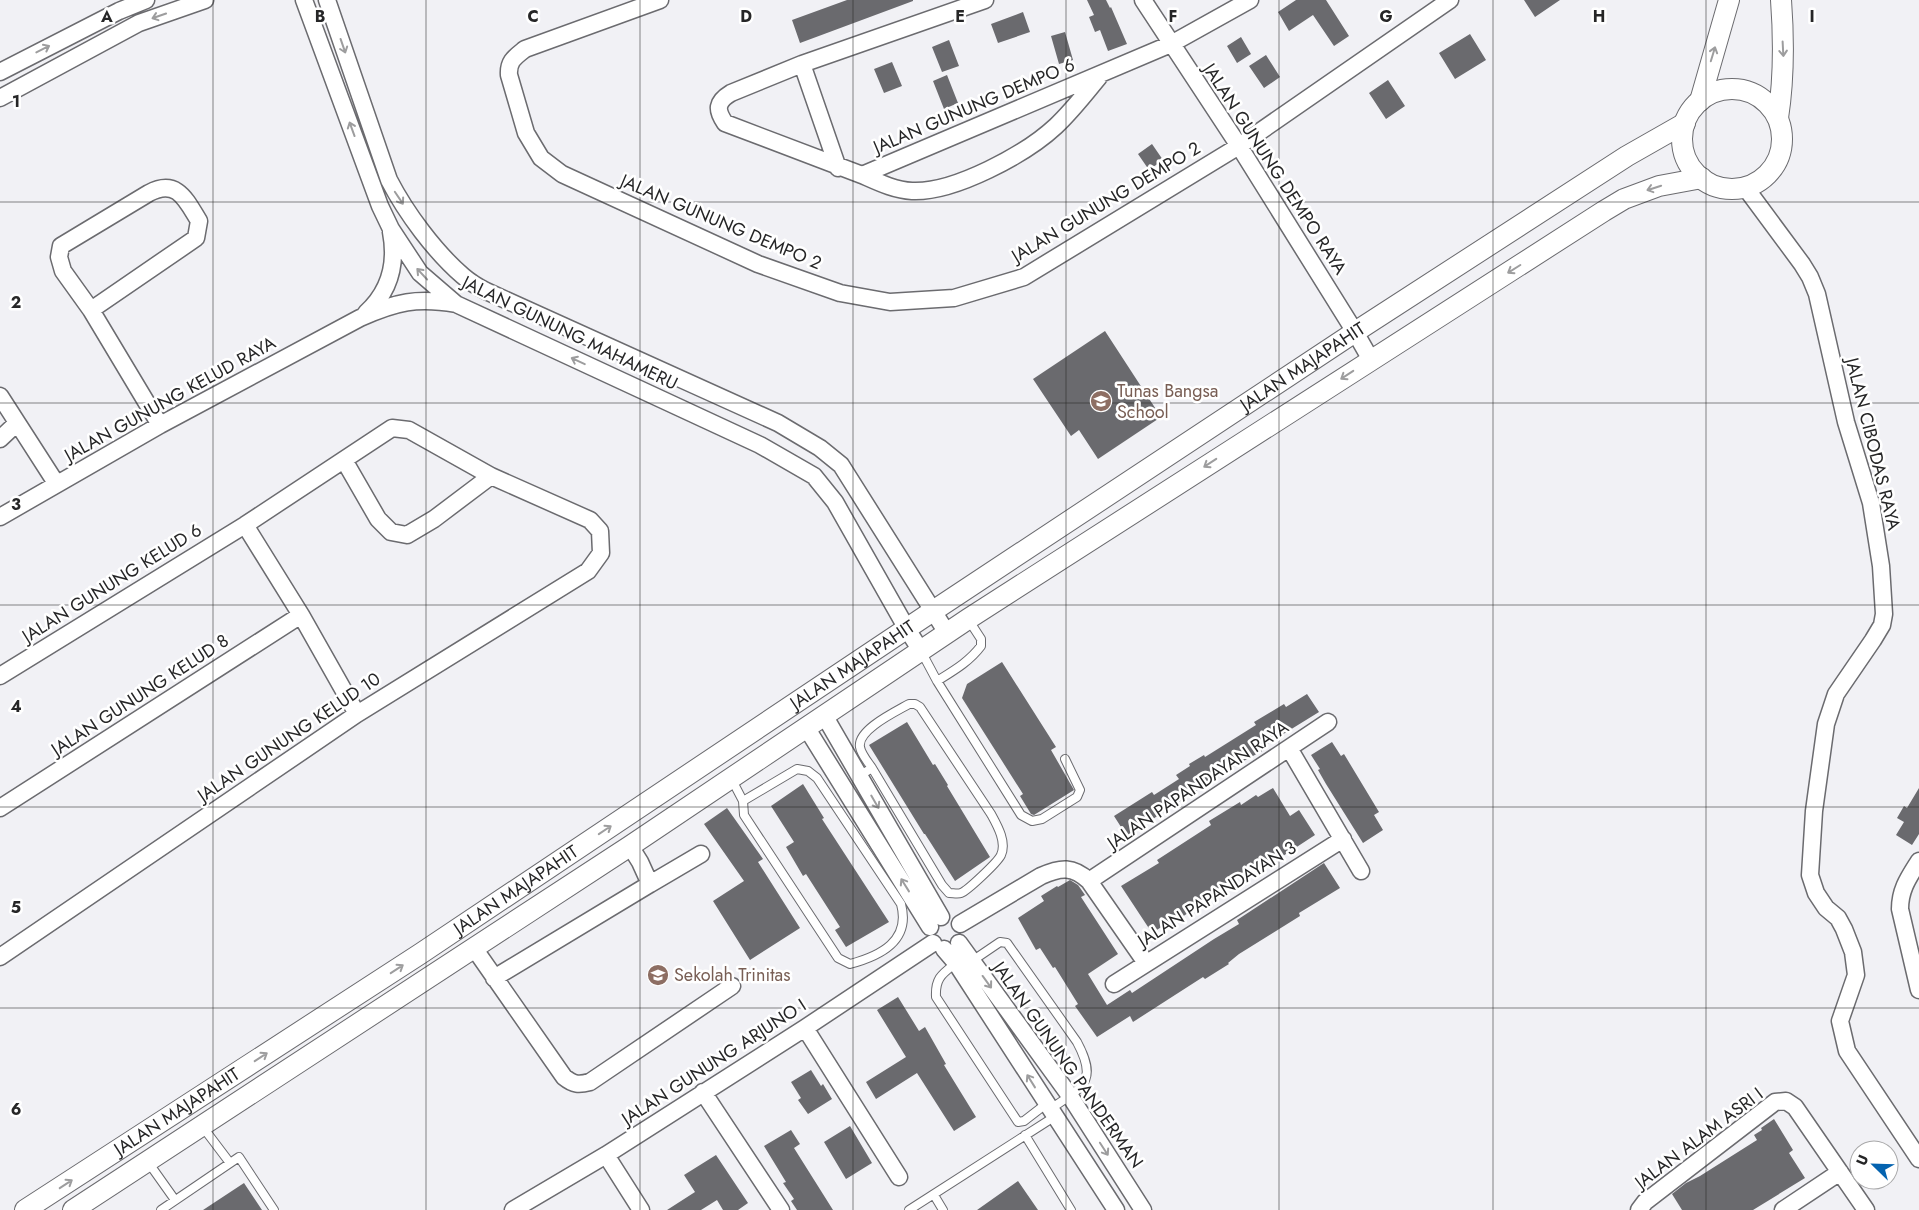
<svg xmlns="http://www.w3.org/2000/svg" width="1919" height="1210" viewBox="0 0 1919 1210" font-family="Jost,sans-serif">
  <rect width="100%" height="100%" fill="#f1f1f5"/>
  <path fill="#6a6a6e" d="M847,0H913V1L800,43L792,20Z
    M1087,0H1106L1110,8L1111,7L1127,44L1108,51L1100,30L1095,32L1089,17L1094,15Z
    M1296,0H1326L1349,36L1334,46L1313,15L1289,31L1278,12Z
    M1524,0H1560L1535,17Z
    M1023,12L1030,32L998,43L991,24Z
    M1065,32L1073,60L1059,64L1051,36Z
    M1470,34L1486,60L1455,79L1439,53Z
    M1241,37L1251,54L1237,63L1227,46Z
    M949,40L959,66L942,72L932,47Z
    M1266,55L1280,77L1264,88L1249,66Z
    M892,62L902,86L884,93L874,69Z
    M947,75L958,103L944,109L933,81Z
    M1388,80L1405,106L1386,119L1369,93Z
    M1152,144L1163,160L1149,170L1138,154Z
    M1105,331L1161,417L1098,459L1079,430L1071,436L1033,379Z
    M1002,662L1056,747L1051,750L1074,790L1034,815L1031,814L1020,796L1023,794L962,698L967,684Z
    M1307,694L1319,712L1264,746L1266,749L1236,765L1139,828L1140,829L1128,838L1114,816L1152,792L1154,795L1179,779L1176,775L1190,766L1189,764L1204,755L1205,757L1256,725L1254,722L1284,704L1286,707Z
    M907,722L933,765L935,764L948,785L947,786L990,857L955,881L925,834H924L869,745Z
    M1332,742L1341,756L1344,754L1379,812L1374,815L1383,830L1363,843L1326,784L1318,770L1320,769L1311,755Z
    M803,784L824,818L822,819L889,922L846,947L835,930L840,927L806,874L803,876L786,847L794,842L771,806Z
    M1273,788L1290,816L1299,810L1315,835L1266,867L1262,861L1240,874L1189,908L1191,911L1176,921L1174,919L1152,933L1121,886L1159,863L1157,860L1211,825L1209,821L1240,802L1241,805L1256,795L1258,797Z
    M1919,788V834L1912,845L1896,835L1904,822L1897,818L1904,806L1907,808Z
    M727,808L763,859L758,862L800,928L750,960L713,901L744,881L704,824Z
    M1324,863L1340,888L1299,913L1300,916L1239,954L1228,963L1229,964L1205,979L1203,977L1133,1022L1130,1016L1097,1037L1075,1006L1078,1004L1055,967L1053,968L1040,948L1036,950L1018,918L1044,901L1041,896L1057,886L1058,887L1070,880L1078,885L1085,895L1081,897L1118,954L1088,974L1107,1005L1130,990L1132,993L1214,939L1239,924L1237,920Z
    M898,997L919,1031L925,1027L946,1064L944,1065L976,1117L954,1131L917,1073L876,1099L866,1082L906,1057L877,1010Z
    M811,1070L821,1086L823,1084L832,1099L808,1114L798,1100L801,1098L791,1082Z
    M1774,1119L1793,1150L1789,1153L1805,1178L1753,1210H1682L1672,1194L1686,1183L1700,1176L1757,1140L1754,1135L1762,1130L1761,1128Z
    M850,1126L872,1163L846,1179L824,1142Z
    M791,1130L800,1144L794,1148L833,1210H797L791,1201L794,1199L783,1183L786,1182L764,1146Z
    M716,1155L748,1203L738,1210H723L717,1200L701,1210H667L695,1192L684,1175Z
    M1018,1181L1038,1210H977Z
    M244,1183L262,1210H203Z"/>
  <g fill="none" stroke-linecap="round" stroke-linejoin="round">
    <g stroke="#6b6b6f" stroke-width="10">
      <path id="service" d="M968,619L981,639V646C969,662 953,671 937,681L1021,815L1032,821L1042,819L1077,797L1080,790L1065,759
        M921,651L937,681
        M859,776L872,768L942,885L949,893C953,893 958,894 961,893C967,891 998,862 1001,855C1007,842 997,825 991,814L920,707L915,704H909C895,712 857,730 860,747C861,754 868,762 872,768
        M732,780L743,801L744,815L838,958L850,964C880,956 911,941 901,904L817,778L808,771L797,769L743,801
        M972,961L1000,942L1007,943L1077,1042C1099,1083 1082,1087 1049,1110
        M956,963C942,974 935,978 936,997L1018,1122L1024,1121L1046,1104
        M202,1126L230,1163
        M1025,1135L1071,1210
        M148,1162L175,1200
        M934,1195L943,1210
        M161,1210L239,1157L274,1210
        M909,1210L1054,1117"/>
    </g>
    <g stroke="#6b6b6f" stroke-width="19">
      <path id="minor" d="M304,0L380,206L391,229L420,273L456,304L760,445L814,476L835,502L907,629L921,651
        M327,0L389,180C406,213 435,252 463,276C470,282 478,287 486,291L778,423L820,448L841,465L947,633
        M660,0L525,49C515,57 508,61 509,75L526,133L541,158L562,174L758,264L840,293L890,302L954,298L1024,277L1239,146L1450,0
        M985,0L802,64L731,93C716,102 716,110 725,123L862,175L1171,44L1250,0
        M1143,0L1239,146L1355,332L1371,360
        M802,64L838,168
        M0,72L119,11L146,0
        M0,98L139,23L205,0
        M862,175C878,182 894,190 912,191C954,193 1026,154 1056,126C1072,111 1085,94 1099,77
        M1745,187L1802,264L1810,277L1817,294L1846,422L1871,503L1881,566L1884,614L1882,625L1873,640L1836,694L1826,724L1814,811L1810,875L1816,893L1826,908L1838,918L1844,929L1853,952L1856,975L1840,1021L1847,1051L1919,1159
        M91,310L196,238L199,221C186,200 177,178 149,193L61,246L59,257L63,271L91,310L160,425
        M366,313C390,291 397,263 391,232
        M0,396L56,483
        M0,439L17,423
        M344,460L378,519L391,532L407,535L434,519L491,476
        M0,517L160,425L360,318C396,302 417,297 456,304
        M245,525L301,615L357,714
        M0,676L245,525L392,428L409,430L491,476L590,520L600,531L601,553L588,571L357,714L0,957
        M824,715L941,917
        M806,727L930,927
        M1289,748L1361,871
        M0,808L301,615
        M630,846L640,862L650,884L701,854
        M1919,861C1909,877 1900,889 1900,909L1919,990
        M1089,881L1328,722
        M960,924L1041,876C1061,867 1073,866 1089,881L1146,963
        M959,943L1070,1096L1143,1210
        M474,948L564,1077C574,1085 579,1085 590,1082L732,986
        M944,949L956,963L1116,1210
        M494,978L650,884
        M1114,984L1343,839
        M805,1028L899,1177
        M703,1092L781,1210
        M606,1155L641,1210
        M513,1210L606,1155L805,1028L933,943
        M1639,1210L1645,1202L1775,1102L1786,1101L1795,1107L1866,1210
        M1783,1210L1840,1172"/>
    </g>
    <g stroke="#6b6b6f" stroke-width="22">
      <g id="tertiary">
        <circle cx="1732" cy="139" r="50"/>
        <path d="M1700,101L1729,0"/>
        <path d="M1778,118C1784,79 1784,40 1781,0"/>
        <path id="s1" d="M25,1210L420,954L933,611L1355,332L1627,156L1685,123"/>
        <path d="M73,1210L630,846L968,619L1604,211L1624,199L1659,186L1702,178"/>
      </g>
    </g>
    <use href="#service" stroke="#fff" stroke-width="8"/>
    <use href="#minor" stroke="#fff" stroke-width="16"/>
    <use href="#tertiary" stroke="#fff" stroke-width="20"/>
  </g>
  <defs><path id="oneway-shaft" d="M-6 0H5M1.5-3L5.5 0L1.5 3" fill="none" stroke-width="1.6" stroke-linecap="round" stroke-linejoin="round" transform="scale(1.25)"/></defs>
  <g stroke="#9d9d9e">
    <use href="#oneway-shaft" transform="translate(159 16) rotate(161)"/>
    <use href="#oneway-shaft" transform="translate(343 46) rotate(71)"/>
    <use href="#oneway-shaft" transform="translate(43 49) rotate(-27)"/>
    <use href="#oneway-shaft" transform="translate(1783 49) rotate(87)"/>
    <use href="#oneway-shaft" transform="translate(1713 54) rotate(-73)"/>
    <use href="#oneway-shaft" transform="translate(352 129) rotate(-110)"/>
    <use href="#oneway-shaft" transform="translate(1654 188) rotate(162)"/>
    <use href="#oneway-shaft" transform="translate(399 198) rotate(56)"/>
    <use href="#oneway-shaft" transform="translate(1514 269) rotate(148)"/>
    <use href="#oneway-shaft" transform="translate(422 274) rotate(-133)"/>
    <use href="#oneway-shaft" transform="translate(578 361) rotate(-155)"/>
    <use href="#oneway-shaft" transform="translate(1347 375) rotate(147)"/>
    <use href="#oneway-shaft" transform="translate(1210 463) rotate(147)"/>
    <use href="#oneway-shaft" transform="translate(875 802) rotate(60)"/>
    <use href="#oneway-shaft" transform="translate(605 830) rotate(-34)"/>
    <use href="#oneway-shaft" transform="translate(905 885) rotate(-122)"/>
    <use href="#oneway-shaft" transform="translate(397 969) rotate(-33)"/>
    <use href="#oneway-shaft" transform="translate(987 982) rotate(54)"/>
    <use href="#oneway-shaft" transform="translate(261 1057) rotate(-33)"/>
    <use href="#oneway-shaft" transform="translate(1031 1081) rotate(-122)"/>
    <use href="#oneway-shaft" transform="translate(1104 1149) rotate(57)"/>
    <use href="#oneway-shaft" transform="translate(66 1184) rotate(-33)"/>
  </g>
  <path fill="none" stroke="#262627" stroke-width="1" stroke-opacity="0.55" d="M213,0V1210M426,0V1210M640,0V1210M853,0V1210M1066,0V1210M1279,0V1210M1493,0V1210M1706,0V1210M0,202H1919M0,403H1919M0,605H1919M0,807H1919M0,1008H1919"/>
  <defs>
    <g id="school-disc" transform="scale(1.125)"><circle r="9.5" fill="#8d6e63" stroke="#fff"/><path d="M0-5L7-2L0 1L-7-2ZM-4 1L0 2.5L4 1V4Q0 6-4 4Z" fill="#fff"/></g>
  </defs>
  <g fill-rule="evenodd">
    <use href="#school-disc" x="1101" y="401"/>
    <use href="#school-disc" x="658" y="975"/>
  </g>
  <g text-anchor="middle" stroke-width="5" stroke-linejoin="round" paint-order="stroke">
    <g font-size="18" fill="#262627" stroke="#fff">
      <text transform="translate(974 106) rotate(-23)" y="6">JALAN GUNUNG DEMPO 6</text>
      <text transform="translate(1275 169) rotate(57)" y="6">JALAN GUNUNG DEMPO RAYA</text>
      <text transform="translate(1106 202) rotate(-31)" y="6">JALAN GUNUNG DEMPO 2</text>
      <text transform="translate(721 222) rotate(23)" y="6">JALAN GUNUNG DEMPO 2</text>
      <text transform="translate(570 333) rotate(26)" y="6">JALAN GUNUNG MAHAMERU</text>
      <text dy="6" stroke="none"><textPath href="#s1" startOffset="1531">JALAN MAJAPAHIT</textPath></text>
      <text transform="translate(170 399) rotate(-29)" y="6">JALAN GUNUNG KELUD RAYA</text>
      <text transform="translate(1873 444) rotate(76)" y="6">JALAN CIBODAS RAYA</text>
      <text transform="translate(112 583) rotate(-32)" y="6">JALAN GUNUNG KELUD 6</text>
      <text dy="6" stroke="none"><textPath href="#s1" startOffset="991">JALAN MAJAPAHIT</textPath></text>
      <text transform="translate(140 695) rotate(-33)" y="6">JALAN GUNUNG KELUD 8</text>
      <text transform="translate(289 737) rotate(-34)" y="6">JALAN GUNUNG KELUD 10</text>
      <text transform="translate(1198 785) rotate(-34)" y="6">JALAN PAPANDAYAN RAYA</text>
      <text dy="6" stroke="none"><textPath href="#s1" startOffset="586">JALAN MAJAPAHIT</textPath></text>
      <text transform="translate(1217 894) rotate(-32)" y="6">JALAN PAPANDAYAN 3</text>
      <text transform="translate(714 1062) rotate(-33)" y="6">JALAN GUNUNG ARJUNO I</text>
      <text transform="translate(1068 1065) rotate(55)" y="6">JALAN GUNUNG PANDERMAN</text>
      <text dy="6" stroke="none"><textPath href="#s1" startOffset="181">JALAN MAJAPAHIT</textPath></text>
      <text transform="translate(1699 1138) rotate(-37)" y="6">JALAN ALAM ASRI I</text>
    </g>
    <g font-size="18" fill="#785e54" stroke="#fff" text-anchor="start">
      <text x="1117" y="397">Tunas Bangsa<tspan x="1117" dy="21">School</tspan></text>
      <text x="674" y="981">Sekolah Trinitas</text>
    </g>
  </g>
  <g font-size="16" text-anchor="middle" font-weight="bold" fill="#262627" stroke="#fff" stroke-width="5" stroke-linejoin="round" paint-order="stroke">
    <text x="107" y="22">A</text>
    <text x="320" y="22">B</text>
    <text x="533" y="22">C</text>
    <text x="746" y="22">D</text>
    <text x="960" y="22">E</text>
    <text x="1173" y="22">F</text>
    <text x="1386" y="22">G</text>
    <text x="1599" y="22">H</text>
    <text x="1812" y="22">I</text>
    <text x="16" y="107">1</text>
    <text x="16" y="308">2</text>
    <text x="16" y="510">3</text>
    <text x="16" y="712">4</text>
    <text x="16" y="913">5</text>
    <text x="16" y="1115">6</text>
  </g>
  <g transform="translate(1874 1165) rotate(293)"><circle r="24" fill="#ffffff" stroke="#a8a8a9"/>
  <path d="M0-4L9 19L0 12L-9 19Z" fill="#0463b0"/>
  <text y="-8" font-size="14" font-weight="bold" text-anchor="middle" fill="#262627">U</text>
  </g>
</svg>
